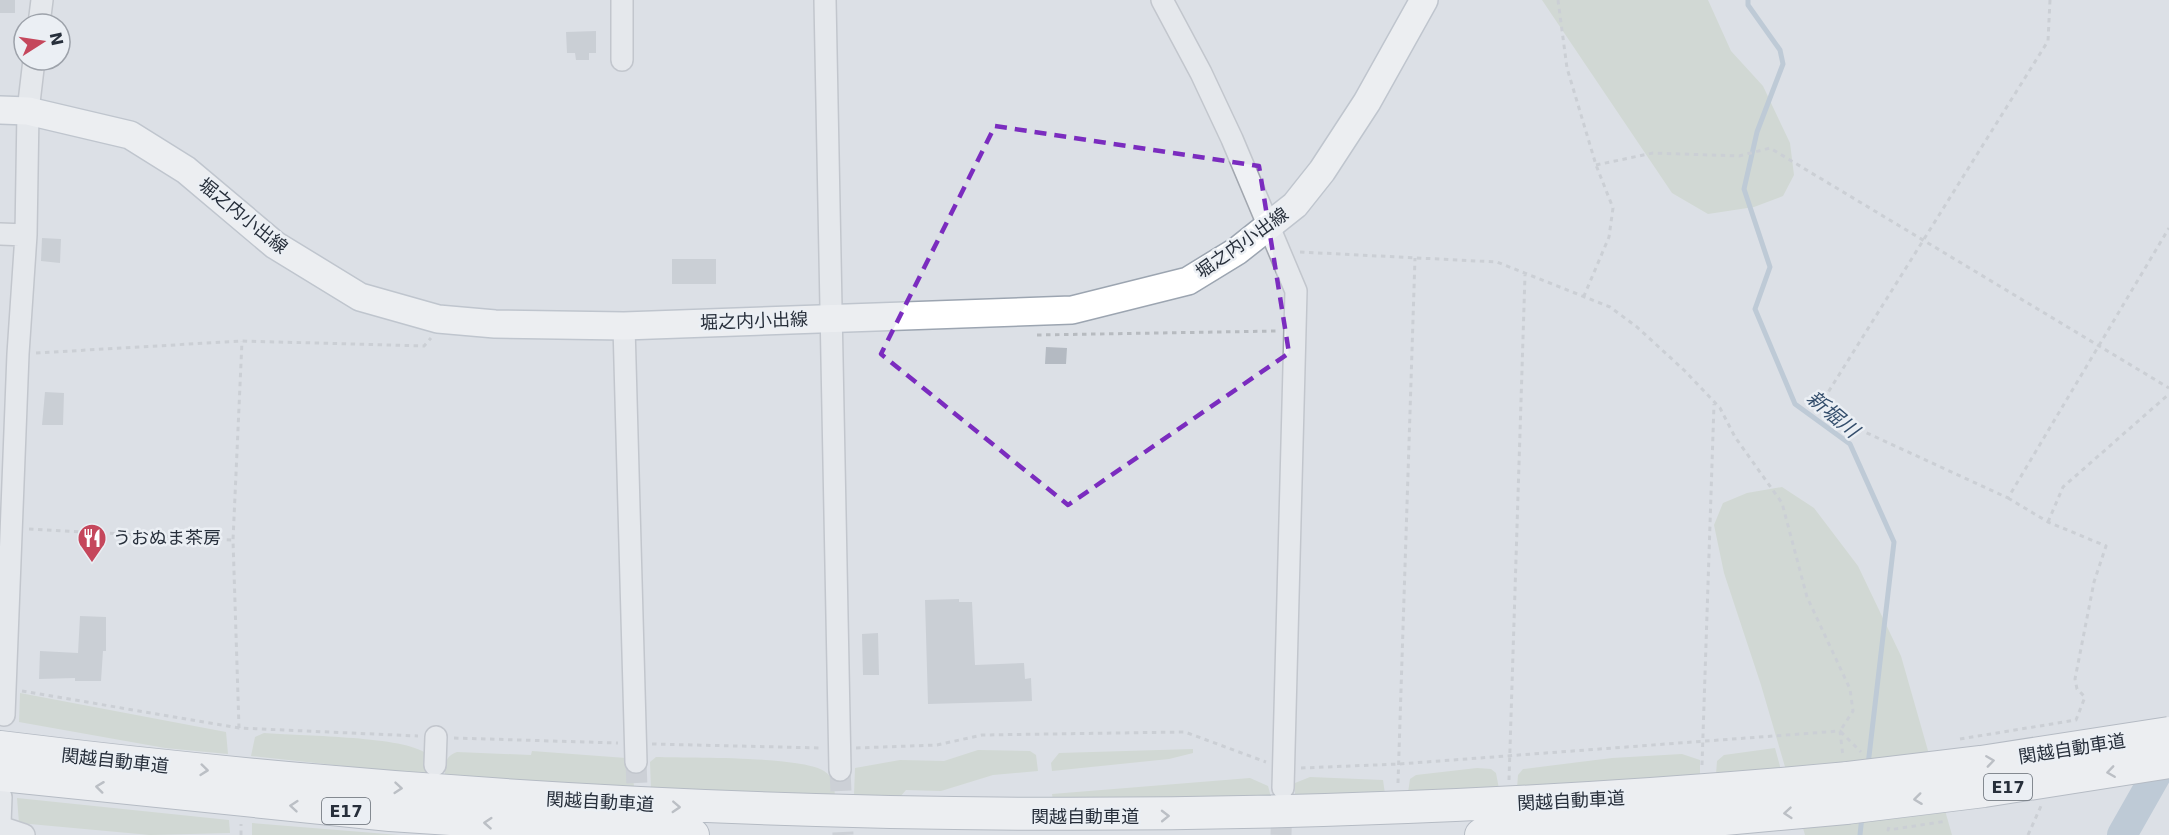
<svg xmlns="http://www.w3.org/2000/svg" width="2169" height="835" viewBox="0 0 2169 835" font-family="'DejaVu Sans','Noto Sans JP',sans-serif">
  <rect width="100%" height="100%" fill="#dce0e6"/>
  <path fill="#c3cfbe" d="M1542,0H1708L1731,51L1763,86L1790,143L1794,175L1783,196L1754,207L1708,214L1672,193Z
    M1782,487L1814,508L1858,566L1901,656L1952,835H1805L1761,685L1724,573L1714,525L1723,503L1747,493Z
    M20,693L226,732L228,754L165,748L19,722Z
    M264,733C299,736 398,736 424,752L427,775L251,756L255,737Z
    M1775,748L1781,770L1716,775L1717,761L1724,755Z
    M1193,749V753L1169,759L1052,771L1051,763L1059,753Z
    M978,750L1030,751L1036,755L1038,771L993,775L941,791L906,790L900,797L854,795L855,768L900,760L944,761Z
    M532,751L626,758L632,764L634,787L445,776C445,764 445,756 457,752L531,755Z
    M1682,754L1700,760V776L1517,789L1518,775L1523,769L1612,758Z
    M656,757C690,758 800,756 824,771C834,777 834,786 835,796L651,789L650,762Z
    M1477,768L1491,769L1496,773L1499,789L1408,793L1410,779L1416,775Z
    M1310,777L1383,780L1385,794L1295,798V783Z
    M1250,778L1268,786L1271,797L1053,801L1052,794Z
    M17,798L229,820L230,833L150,835L19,823Z
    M252,823L399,835H252Z"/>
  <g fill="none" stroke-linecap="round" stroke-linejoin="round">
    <path stroke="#99afc4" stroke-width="5" d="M1748,0V5L1780,50L1783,64L1757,132L1744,189L1770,267L1755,309L1795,404L1850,444L1894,542L1868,765
      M1860,835L1862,816"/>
    <path stroke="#99afc4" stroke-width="30" d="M2122,835L2169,752"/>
  </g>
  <path fill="#b4bac2" d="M0,0H15V13H0Z
    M596,31V53H589V60H576L575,53H567L566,32Z
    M42,238L61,239L60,263L41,261Z
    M672,259H716V284H672Z
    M1046,347L1067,348L1066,364H1045Z
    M45,392L64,393L63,425H42Z
    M959,599V602H972L975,665L1024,663L1025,679L1031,678L1032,701L928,704L925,600Z
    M80,616L106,617V651H103L101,681H75V678L39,679L40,651L78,653Z
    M878,633L879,675H863L862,634Z"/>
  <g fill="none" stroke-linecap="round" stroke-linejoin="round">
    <path stroke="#b8bdc4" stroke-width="21" stroke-dasharray="21 10" stroke-linecap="butt" d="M636,762L638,813
      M840,770L843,835
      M1281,835L1282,798"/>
    <g stroke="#a2a7af" stroke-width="24">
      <path id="minor" d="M622,0V60
        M825,0L840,770
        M1162,0L1201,73L1232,139L1296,291L1283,788
        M39,24L42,0
        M0,234L26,235
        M624,326L636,762
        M4,715L18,354L26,235L28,111L34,60
        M435,765L436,737
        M0,824L1,797
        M0,827L24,835"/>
    </g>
    <g stroke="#9ca5b1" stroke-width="30">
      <path id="major" d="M0,110L28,111L130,135L186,170L275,245L360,297L438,319L495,324L624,326L1072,310L1188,281L1237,251L1295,205L1322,171L1367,102L1424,0"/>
    </g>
    <g stroke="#858e9b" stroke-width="34">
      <path id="highway" d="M0,747C613,823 1233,835 1848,778
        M0,775L390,815L693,835
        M1481,835L1692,822L1846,808"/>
    </g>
    <path stroke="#b7bbc0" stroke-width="3" stroke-dasharray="4.5 4.5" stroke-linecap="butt" d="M1558,0L1567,68L1596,165L1613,208L1609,237L1584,296
      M2050,0L2048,41L1817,410L2008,498L2169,228
      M1596,165L1653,153L1739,156L1770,148L2169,388
      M1300,252L1497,262L1610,307L1637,327L1685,371L1720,408L1735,437L1782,503L1807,597L1850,689L1853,711L1840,731L1861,752
      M1037,335L1277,331
      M36,353L242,341L424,346L431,338
      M2008,498L2048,522L2106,546L2094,582L2075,679L2077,689L2085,697
      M2048,522L2063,487L2169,394
      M29,529L233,540
      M22,691L239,728L418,736
      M239,728L233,540L242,341
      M454,738L618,743
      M1960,739L2076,720L2085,697
      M652,744L822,748
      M856,748L937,745L982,735L1185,732L1266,762
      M1702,765L1714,404
      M1301,768L1399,764L1840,731L1843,757
      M1509,780L1525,275
      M1398,783L1415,258
      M1889,827L1888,830L1947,821
      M241,835V824
      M2028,835L2041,806"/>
    <use href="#minor" stroke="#eff1f4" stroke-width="21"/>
    <use href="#major" stroke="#fff" stroke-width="27"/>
    <use href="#highway" stroke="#fff" stroke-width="32"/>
    <g stroke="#858e9b" stroke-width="34" stroke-linecap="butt">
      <path id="highway-bridge" d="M1848,778L1981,762L2169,733
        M1846,808L1984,791L2169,762"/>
    </g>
    <use href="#highway-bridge" stroke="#fff" stroke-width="32"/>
  </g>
  <defs><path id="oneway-chevron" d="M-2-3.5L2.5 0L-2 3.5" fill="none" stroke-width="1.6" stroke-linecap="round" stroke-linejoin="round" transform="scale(1.5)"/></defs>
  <g stroke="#93979d">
    <use href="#oneway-chevron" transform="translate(1990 761) rotate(-8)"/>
    <use href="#oneway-chevron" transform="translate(204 770) rotate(6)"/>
    <use href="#oneway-chevron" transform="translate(2111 772) rotate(172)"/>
    <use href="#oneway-chevron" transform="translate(100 787) rotate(-173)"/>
    <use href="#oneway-chevron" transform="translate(398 788) rotate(5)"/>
    <use href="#oneway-chevron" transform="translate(1918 799) rotate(173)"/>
    <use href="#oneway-chevron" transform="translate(294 806) rotate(-175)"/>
    <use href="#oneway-chevron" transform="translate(676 807) rotate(3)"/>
    <use href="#oneway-chevron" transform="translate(1788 813) rotate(175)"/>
    <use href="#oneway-chevron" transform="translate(1165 816) rotate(-1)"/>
    <use href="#oneway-chevron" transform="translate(488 823) rotate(-176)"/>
  </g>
  <path d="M0 0H2169V835H0ZM995,126L1259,166L1289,353L1068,505L881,354Z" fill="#dce0e6" fill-opacity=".55" fill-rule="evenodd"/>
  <path fill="none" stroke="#7b2cbf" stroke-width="4.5" stroke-dasharray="12 8" stroke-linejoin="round" d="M995,126L1259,166L1289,353L1068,505L881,354Z"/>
  <defs>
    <g id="restaurant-pin" transform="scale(1.5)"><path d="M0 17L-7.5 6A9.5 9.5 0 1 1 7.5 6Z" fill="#c5475c" stroke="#ebeff4"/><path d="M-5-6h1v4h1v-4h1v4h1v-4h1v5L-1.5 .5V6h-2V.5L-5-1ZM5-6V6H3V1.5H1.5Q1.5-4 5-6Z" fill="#fff"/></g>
  </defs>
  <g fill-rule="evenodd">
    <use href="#restaurant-pin" x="92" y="538"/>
  </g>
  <g text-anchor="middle" stroke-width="5" stroke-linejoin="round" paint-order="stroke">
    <g fill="#ebeff4" stroke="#626972" stroke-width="1.5">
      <rect x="1984" y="774" width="48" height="26" rx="4.5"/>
      <rect x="322" y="798" width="48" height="26" rx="4.5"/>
    </g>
    <g font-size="16" font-weight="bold" fill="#272f3b">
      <text x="2008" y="793">E17</text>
      <text x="346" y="817">E17</text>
    </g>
    <g font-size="18" fill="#272f3b" stroke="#ebeff4">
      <text transform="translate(243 216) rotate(39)" y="6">堀之内小出線</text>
      <text transform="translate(1242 243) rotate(-35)" y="6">堀之内小出線</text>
      <text transform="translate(754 321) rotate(-2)" y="6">堀之内小出線</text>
      <text transform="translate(2072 749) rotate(-9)" y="6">関越自動車道</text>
      <text transform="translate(115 761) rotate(6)" y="6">関越自動車道</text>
      <text transform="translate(1571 801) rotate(-3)" y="6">関越自動車道</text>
      <text transform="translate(600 802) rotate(3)" y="6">関越自動車道</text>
      <text x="1085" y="823">関越自動車道</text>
    </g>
    <g font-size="18" fill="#272f3b" stroke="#ebeff4" text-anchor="start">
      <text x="113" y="544">うおぬま茶房</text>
    </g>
    <g font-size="20" font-style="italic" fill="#344e6c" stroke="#ebeff4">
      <text transform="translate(1833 414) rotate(40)" y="7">新堀川</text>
    </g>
  </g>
  <g transform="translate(42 42) rotate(78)"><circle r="28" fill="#ebeff4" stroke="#9da2aa" stroke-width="1.5"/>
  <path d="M0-4.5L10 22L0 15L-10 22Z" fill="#c5475c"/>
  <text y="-9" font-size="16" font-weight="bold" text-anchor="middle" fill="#272f3b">N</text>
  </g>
</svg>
